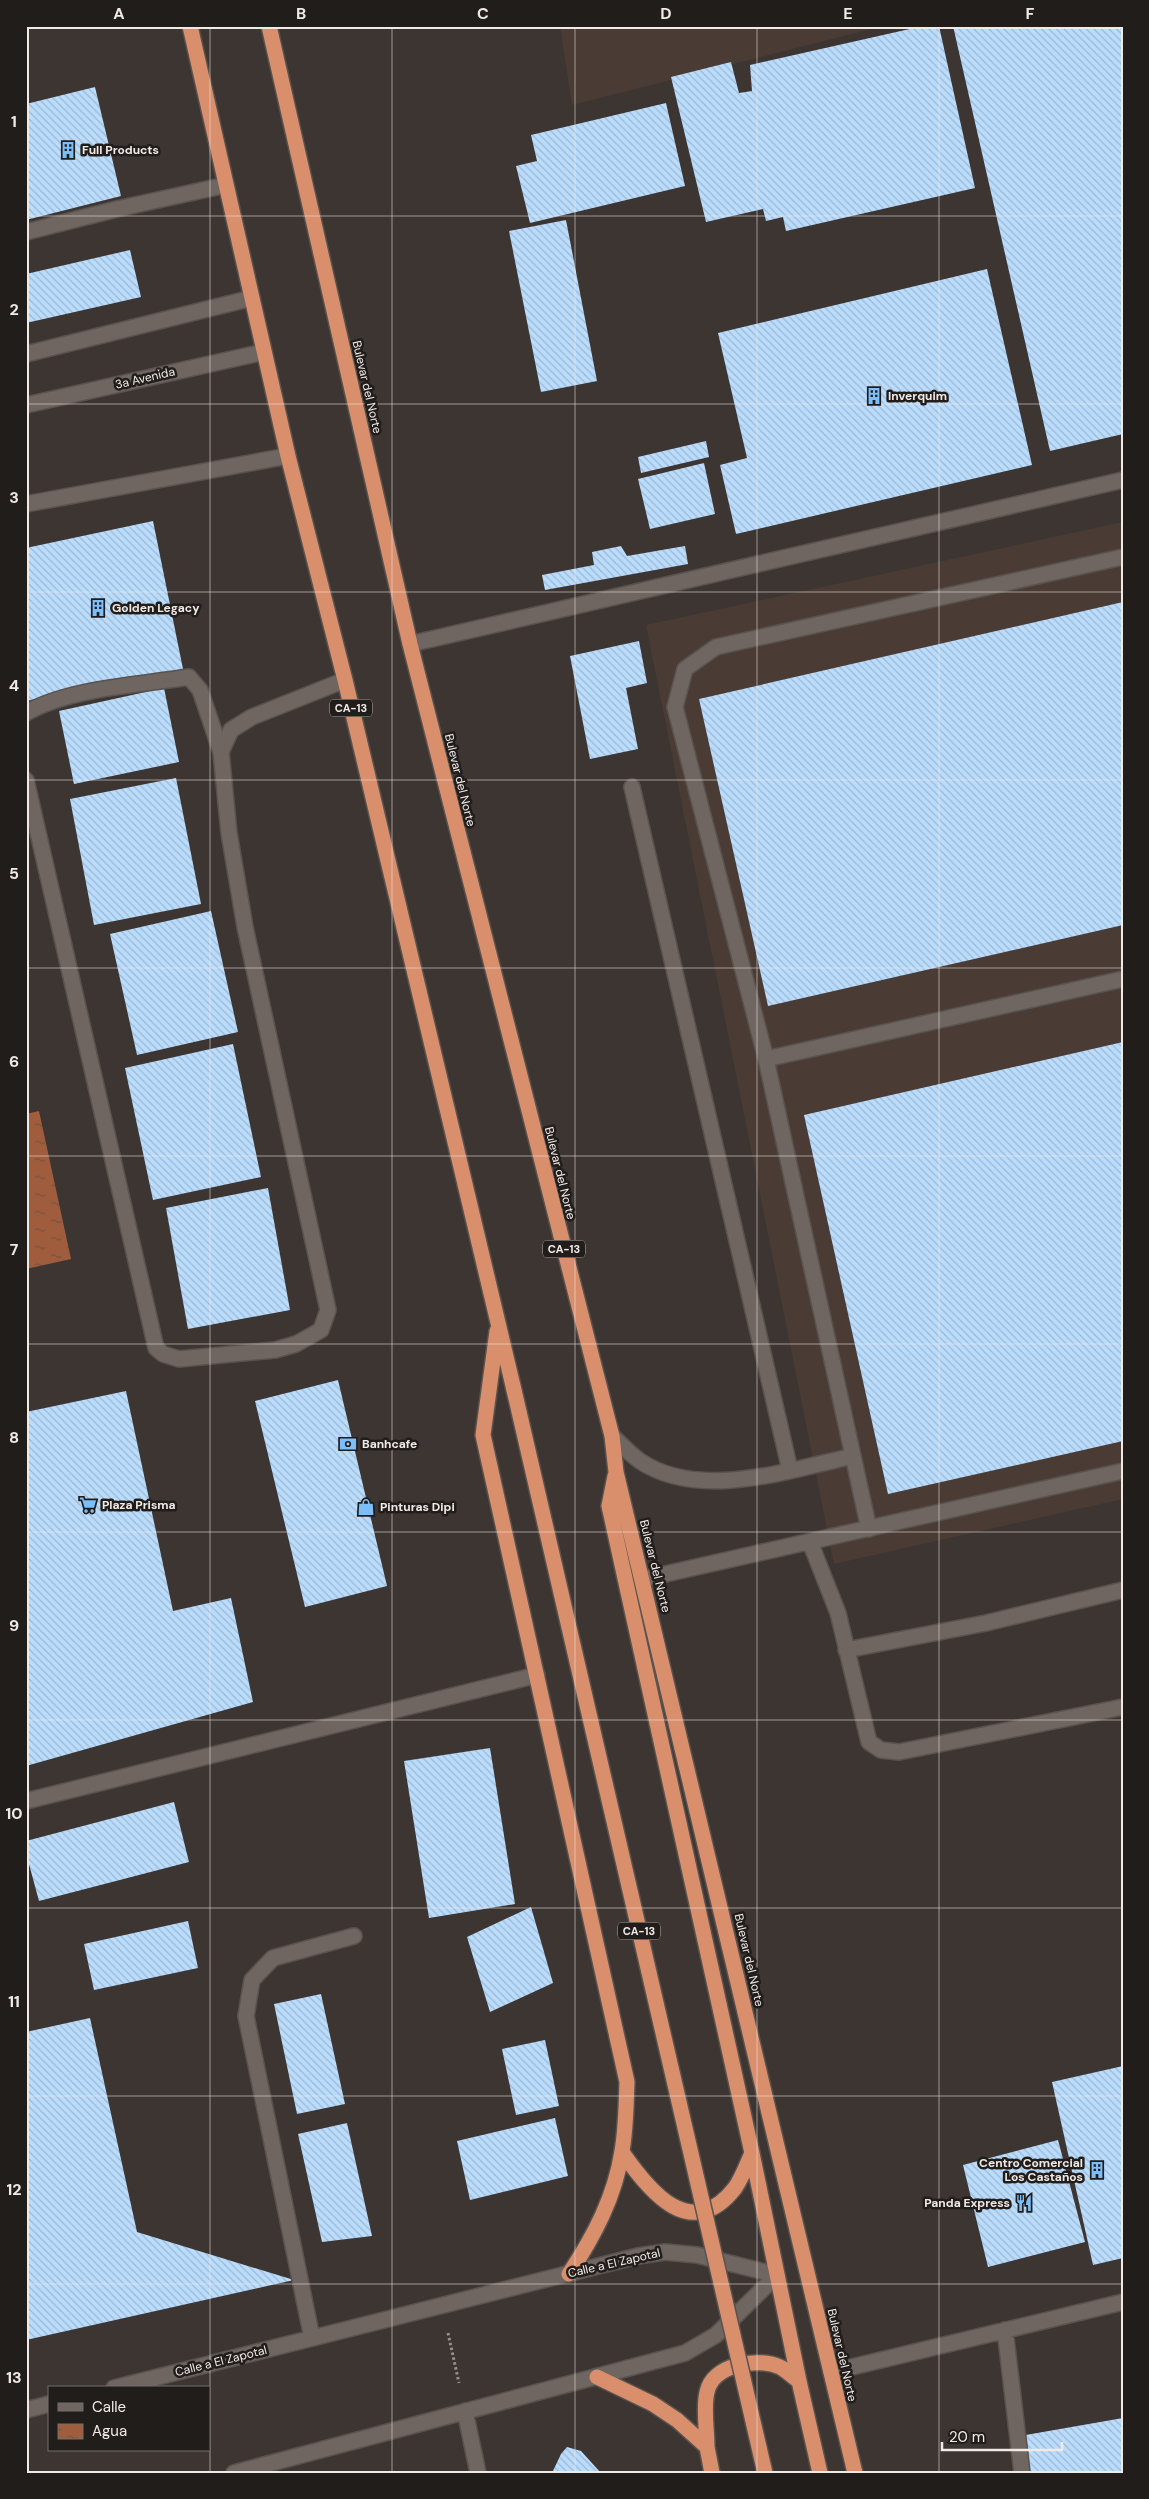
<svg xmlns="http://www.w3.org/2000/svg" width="1149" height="2499" viewBox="0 0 1149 2499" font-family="'DM Sans',sans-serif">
  <defs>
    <pattern id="water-ripples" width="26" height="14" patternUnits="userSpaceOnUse" patternTransform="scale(1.25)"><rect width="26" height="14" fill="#9f5d3d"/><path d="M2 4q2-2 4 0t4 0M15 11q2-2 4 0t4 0" fill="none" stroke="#745241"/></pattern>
    <pattern id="building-back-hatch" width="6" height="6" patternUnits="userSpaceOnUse" patternTransform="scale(1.25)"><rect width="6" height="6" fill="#baddfe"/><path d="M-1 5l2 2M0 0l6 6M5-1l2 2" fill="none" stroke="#9eb7d0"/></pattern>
  </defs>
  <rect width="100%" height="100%" fill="#3d3531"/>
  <path fill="#4a3c35" d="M560,26H883L572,105Z
    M1123,522V1499L834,1564L646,625Z"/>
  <path fill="url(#water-ripples)" d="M39,1111L71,1259L26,1269V1114Z"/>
  <path fill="url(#building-back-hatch)" d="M923,26H939L975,188L786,231L783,217L766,221L763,209L706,222L671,77L731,62L739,93L752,91L750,65Z
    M953,26H1123V434L1050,451Z
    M95,87L121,196L26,220V104Z
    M666,103L685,186L530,223L516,166L537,161L531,135Z
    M566,220L597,381L541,392L509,231Z
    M130,250L141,297L26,323V274Z
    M987,269L1032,465L736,534L720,465L747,458L718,333Z
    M706,441L709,457L641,473L638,457Z
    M704,463L715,514L650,529L638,479Z
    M153,521L183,669L26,701V548Z
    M621,546L627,556L685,546L688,564L545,590L542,575L594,565L592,552Z
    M1123,602V925L768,1006L699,699Z
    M639,641L647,683L626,688L638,749L590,759L570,656Z
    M164,688L179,762L74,784L59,711Z
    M176,778L201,904L94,925L70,799Z
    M211,911L238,1032L137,1055L110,934Z
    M1123,1042V1441L888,1494L804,1115Z
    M233,1044L261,1177L153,1200L125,1068Z
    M268,1188L290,1310L188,1329L166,1208Z
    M338,1380L387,1586L305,1607L255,1401Z
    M126,1391L173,1611L231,1598L253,1702L26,1766V1412Z
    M490,1748L515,1904L429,1918L404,1761Z
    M174,1802L189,1862L39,1901L26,1853V1841Z
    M531,1907L553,1983L490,2012L467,1937Z
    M188,1921L198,1968L94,1990L84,1944Z
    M321,1994L345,2104L297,2114L274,2004Z
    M90,2018L137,2232L294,2280L26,2340V2032Z
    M545,2040L559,2106L516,2115L502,2049Z
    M1123,2066V2258L1093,2265L1052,2082Z
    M555,2118L568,2176L470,2200L457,2141Z
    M347,2123L372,2236L322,2242L298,2134Z
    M1058,2140L1085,2242L988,2267L963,2165Z
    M1123,2418V2473H1026L1020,2436Z
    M567,2447L581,2451L601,2473H552L561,2454Z"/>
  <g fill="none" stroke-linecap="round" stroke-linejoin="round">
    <g stroke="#59524e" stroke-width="18">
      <path id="minor" d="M26,232L117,209L226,185
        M26,354L252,298
        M26,405L264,352
        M26,504L288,456
        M410,644L1123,480
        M26,713C69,688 140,685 189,677L200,690L221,752L229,833L245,927L328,1310L321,1330L296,1344L275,1350L179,1359L163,1354L156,1348L26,780
        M221,752L231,730L252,717L345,680
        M632,787L790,1470
        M766,1059L1123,979
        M612,1436C621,1444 630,1454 640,1461C699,1501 790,1470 853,1456
        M869,1529L766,1059L675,707L685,669L716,647L1123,557
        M810,1542L838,1613L869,1742L881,1750L899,1752L1123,1707
        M643,1579L1123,1471
        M846,1650L986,1623L1123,1590
        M26,1801L537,1675
        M1005,2330L1022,2473
        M312,2338L246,2016L252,1980L273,1958L354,1936
        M831,2372L1123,2302
        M114,2388L638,2256L665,2252L697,2255L777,2275
        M26,2410L49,2404
        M465,2411L478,2473
        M234,2473L685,2353L716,2335L777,2275"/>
    </g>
    <g stroke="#59524e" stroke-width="18">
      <path id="highway" d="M190,26L288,456L345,680L514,1390
        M269,26L410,644L612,1436L616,1472L855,2473
        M497,1331L483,1435L627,2082C626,2105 626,2129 622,2151C615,2197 594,2236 569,2274
        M615,1476L609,1506L752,2153L799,2381L820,2473
        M622,2152C649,2191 691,2244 735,2188C742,2178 747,2164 752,2153
        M597,2377L653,2404L677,2420L707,2447L712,2473
        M707,2447C707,2430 703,2408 707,2392C713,2364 758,2357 780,2367C786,2370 793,2377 799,2381"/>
    </g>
    <path stroke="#968f8c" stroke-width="3" stroke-dasharray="2.5 2.5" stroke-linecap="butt" d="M448,2333L459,2383"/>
    <use href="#minor" stroke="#6f6561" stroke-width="15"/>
    <use href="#highway" stroke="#d98f6c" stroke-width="15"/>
    <g stroke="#59524e" stroke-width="18" stroke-linecap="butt">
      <path id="highway-bridge" d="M514,1390L765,2473"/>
    </g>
    <use href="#highway-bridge" stroke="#d98f6c" stroke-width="15"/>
  </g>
  <path fill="none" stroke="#f0eae7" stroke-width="1" stroke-opacity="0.55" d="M210,26V2473M392,26V2473M575,26V2473M757,26V2473M939,26V2473M26,216H1123M26,404H1123M26,592H1123M26,780H1123M26,968H1123M26,1156H1123M26,1344H1123M26,1532H1123M26,1720H1123M26,1908H1123M26,2096H1123M26,2284H1123"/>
  <defs>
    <g id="building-bare" transform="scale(1.35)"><path d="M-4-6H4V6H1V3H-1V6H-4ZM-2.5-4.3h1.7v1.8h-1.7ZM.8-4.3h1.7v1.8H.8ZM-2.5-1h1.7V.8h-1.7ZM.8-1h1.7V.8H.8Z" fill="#7cbef9" stroke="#211d1b" stroke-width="2.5" paint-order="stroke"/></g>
    <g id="bank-bare" transform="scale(1.35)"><path d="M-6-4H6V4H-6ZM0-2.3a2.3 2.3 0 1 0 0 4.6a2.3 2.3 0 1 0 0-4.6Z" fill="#7cbef9" stroke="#211d1b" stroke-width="2.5" paint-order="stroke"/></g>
    <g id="supermarket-bare" transform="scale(1.35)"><path d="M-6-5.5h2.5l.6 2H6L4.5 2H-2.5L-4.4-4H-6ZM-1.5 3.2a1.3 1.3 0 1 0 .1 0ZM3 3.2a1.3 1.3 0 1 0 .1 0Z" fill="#7cbef9" stroke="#211d1b" stroke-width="2.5" paint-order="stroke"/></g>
    <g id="shop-bare" transform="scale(1.35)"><path d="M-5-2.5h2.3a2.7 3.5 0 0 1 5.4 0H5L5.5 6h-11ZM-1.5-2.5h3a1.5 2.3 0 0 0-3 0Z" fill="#7cbef9" stroke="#211d1b" stroke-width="2.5" paint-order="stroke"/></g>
    <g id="restaurant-bare" transform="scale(1.35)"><path d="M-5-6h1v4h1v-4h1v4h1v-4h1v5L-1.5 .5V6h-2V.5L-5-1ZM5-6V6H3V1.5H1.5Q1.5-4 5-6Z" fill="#7cbef9" stroke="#211d1b" stroke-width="2.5" paint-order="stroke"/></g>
  </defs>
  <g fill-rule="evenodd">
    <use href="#building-bare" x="68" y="150"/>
    <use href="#building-bare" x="874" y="396"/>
    <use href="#building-bare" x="98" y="608"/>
    <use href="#bank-bare" x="348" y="1444"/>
    <use href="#supermarket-bare" x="88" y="1505"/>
    <use href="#shop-bare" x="366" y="1507"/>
    <use href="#building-bare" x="1097" y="2170"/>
    <use href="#restaurant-bare" x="1024" y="2203"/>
  </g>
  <g text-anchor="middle" stroke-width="5" stroke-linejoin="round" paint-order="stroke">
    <g fill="#211d1b" stroke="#b2acaa" stroke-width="1">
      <rect x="330" y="699.5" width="42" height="17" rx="4"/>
      <rect x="543" y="1240.5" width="42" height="17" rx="4"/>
      <rect x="618" y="1922.5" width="42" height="17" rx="4"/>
    </g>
    <g font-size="11" font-weight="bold" fill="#f0eae7">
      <text x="351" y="712">CA-13</text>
      <text x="564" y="1253">CA-13</text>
      <text x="639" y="1935">CA-13</text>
    </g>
    <g font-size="12" font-weight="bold" fill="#f0eae7" stroke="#211d1b" text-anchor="start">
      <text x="82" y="154">Full Products</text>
      <text x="888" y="400">Inverquim</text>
      <text x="112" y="612">Golden Legacy</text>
      <text x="362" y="1448">Banhcafe</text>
      <text x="102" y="1509">Plaza Prisma</text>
      <text x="380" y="1511">Pinturas Dipi</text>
      <text x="1083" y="2167" text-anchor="end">Centro Comercial<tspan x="1083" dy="14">Los Castaños</tspan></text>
      <text x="1010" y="2207" text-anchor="end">Panda Express</text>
    </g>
    <g font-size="12" fill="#f0eae7" stroke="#211d1b">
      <text transform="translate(145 378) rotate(-13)" y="4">3a Avenida</text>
      <text transform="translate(367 387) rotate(77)" y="4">Bulevar del Norte</text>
      <text transform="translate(460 780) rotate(76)" y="4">Bulevar del Norte</text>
      <text transform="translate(560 1173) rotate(76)" y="4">Bulevar del Norte</text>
      <text transform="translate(655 1566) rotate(76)" y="4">Bulevar del Norte</text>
      <text transform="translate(749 1960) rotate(77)" y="4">Bulevar del Norte</text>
      <text transform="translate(614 2263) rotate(-13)" y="4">Calle a El Zapotal</text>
      <text transform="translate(842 2355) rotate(77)" y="4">Bulevar del Norte</text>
      <text transform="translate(221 2361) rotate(-14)" y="4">Calle a El Zapotal</text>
    </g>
  </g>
  <rect width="1149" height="2499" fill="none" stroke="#211d1b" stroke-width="55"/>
  <rect x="48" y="2386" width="162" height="65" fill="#211d1b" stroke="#746f6d"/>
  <rect x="58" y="2403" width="25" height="8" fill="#6f6561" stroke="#746f6d"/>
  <text x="92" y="2412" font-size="15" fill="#f0eae7">Calle</text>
  <rect x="58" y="2424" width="25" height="15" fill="url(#water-ripples)" stroke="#746f6d"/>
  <text x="92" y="2436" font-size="15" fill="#f0eae7">Agua</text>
  <path d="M942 2442v8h120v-8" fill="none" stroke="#f0eae7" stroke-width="2.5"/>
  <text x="949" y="2442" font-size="15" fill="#f0eae7" stroke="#211d1b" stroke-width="4" paint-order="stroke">20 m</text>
  <rect x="28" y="28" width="1094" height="2444" fill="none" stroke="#f0eae7" stroke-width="2"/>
  <g font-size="16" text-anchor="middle" font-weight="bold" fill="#f0eae7">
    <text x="119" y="19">A</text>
    <text x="301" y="19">B</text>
    <text x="483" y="19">C</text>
    <text x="666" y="19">D</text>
    <text x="848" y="19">E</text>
    <text x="1030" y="19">F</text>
    <text x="14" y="127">1</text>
    <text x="14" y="315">2</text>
    <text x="14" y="503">3</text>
    <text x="14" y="691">4</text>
    <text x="14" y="879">5</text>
    <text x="14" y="1067">6</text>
    <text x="14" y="1255">7</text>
    <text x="14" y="1443">8</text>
    <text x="14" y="1631">9</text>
    <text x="14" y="1819">10</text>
    <text x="14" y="2007">11</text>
    <text x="14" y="2195">12</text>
    <text x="14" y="2383">13</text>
  </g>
</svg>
